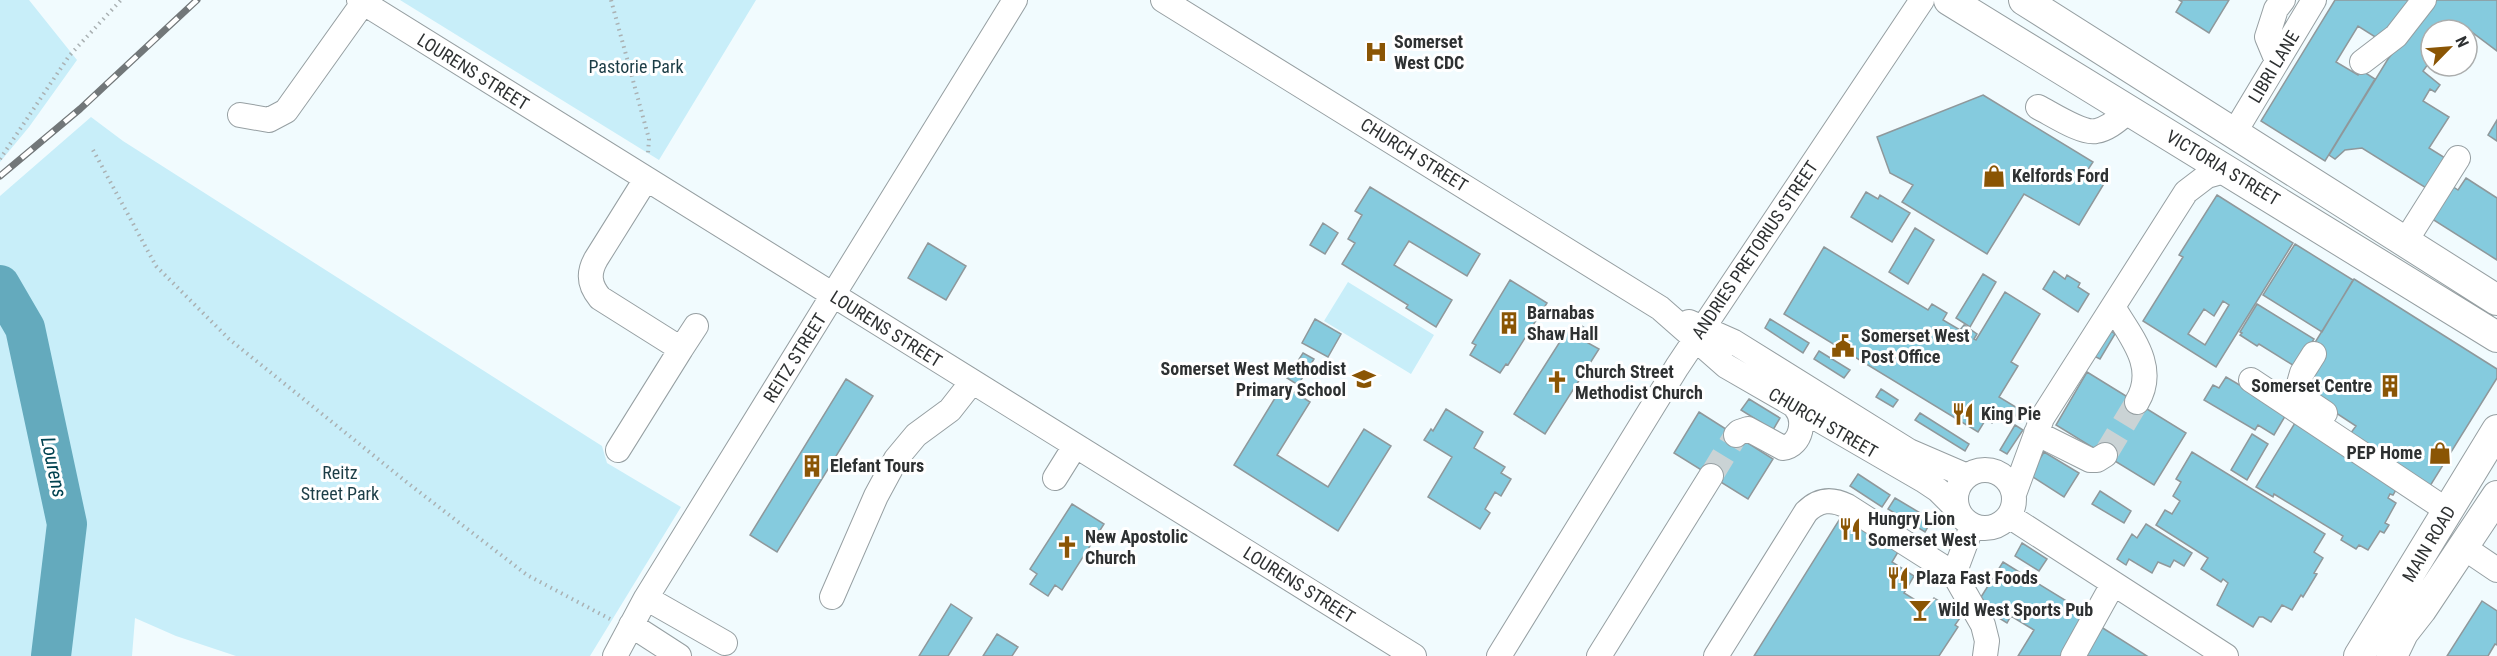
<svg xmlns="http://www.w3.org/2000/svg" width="2497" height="656" viewBox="0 0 2497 656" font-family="'Roboto Condensed',sans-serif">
  <rect width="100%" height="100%" fill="#f1fbfe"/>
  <path fill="#c8eef9" d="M0,0H29L77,60L29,127L0,162Z
    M400,0H756L659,160Z
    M91,117L123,141L602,446L607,463L681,507L590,656H236L176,636L135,618L132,656H0V196Z
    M1348,282L1434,335L1411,374L1324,321Z"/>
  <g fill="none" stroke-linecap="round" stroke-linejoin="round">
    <path stroke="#64aabd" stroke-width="40" d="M0,285L25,328L67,524L51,656"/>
  </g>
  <path fill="#85cbde" stroke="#8f989b" stroke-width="1.5" fill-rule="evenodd" d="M2179,0H2229L2209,33L2176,12L2182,2Z
    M2335,0H2411L2380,40L2358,26L2336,62L2358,75L2361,70L2375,79L2325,161L2261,121Z
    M2436,0H2497V51L2461,24L2456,30H2431V60L2423,71L2440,85L2435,92L2430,89L2423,101L2449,117L2429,148L2450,161L2431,191L2362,148L2345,150L2335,159L2329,155L2388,59Z
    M1983,95L2093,162L2087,171L2105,182L2079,225L2024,194L1987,254L1902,202L1913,185L1890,173L1877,137Z
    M2497,120V141L2488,135Z
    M2466,178L2497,198V260L2429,217L2449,184L2458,190Z
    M1370,187L1480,254L1467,276L1409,241L1394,265L1452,300L1436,327L1406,308L1408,305L1342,264L1355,243L1348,239L1362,215L1355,211Z
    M1866,192L1878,199L1880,195L1910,213L1892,242L1851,217Z
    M2217,195L2293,243L2216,367L2143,321L2183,257L2179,255ZM2223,301L2229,305L2205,345L2188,334L2204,309L2214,316Z
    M1323,223L1338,233L1325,254L1310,245Z
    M1915,228L1934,240L1908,284L1889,272Z
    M928,243L966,266L946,300L908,278Z
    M2295,244L2353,280L2322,332L2263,295Z
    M1824,247L1928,310L1932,304L1947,313L1943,320L1960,330L1964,325L1977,334L1974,339L1976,340L2005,292L2040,314L2011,362L2018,366L1999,397L2019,409L2014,418L2000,409L1992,423L1986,419L1978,432L1784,314Z
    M2054,271L2065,279L2067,275L2080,283L2078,287L2089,294L2078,312L2043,289Z
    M1983,274L1996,282L1970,327L1956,318Z
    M2354,279L2497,369V378L2430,486L2350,434L2356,426L2324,405L2284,393Z
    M1510,280L1547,303L1508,365L1506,364L1500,373L1470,355L1476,345L1472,343Z
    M2257,304L2314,339L2296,367L2259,344L2257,346L2240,335L2242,333L2240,332Z
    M1315,319L1341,334L1328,357L1302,343Z
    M1770,319L1809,343L1803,353L1765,328Z
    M1582,326L1594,334L1588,343L1599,349L1545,434L1514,414L1568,329L1577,335Z
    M2108,329L2115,334L2100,359L2092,355Z
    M1819,351L1850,370L1844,378L1814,359Z
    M1303,353L1314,359L1298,385L1287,378Z
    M2087,372L2186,433L2154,485L2056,425Z
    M2226,377L2287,413L2274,435L2258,425L2255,430L2204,400L2213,385L2219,388Z
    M846,379L873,396L777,552L750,535Z
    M1283,385L1310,402L1277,455L1328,487L1364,429L1391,446L1338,531L1234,465Z
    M1881,389L1898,400L1893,407L1876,397Z
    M1749,399L1780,418L1773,430L1741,410Z
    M1446,409L1483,432L1474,448L1505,467L1501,473L1511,479L1501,496L1495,492L1485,509L1490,513L1480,529L1428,497L1452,457L1424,440L1431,429L1433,431Z
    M1699,412L1773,459L1748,499L1674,453Z
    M1920,413L1969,444L1965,451L1915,420Z
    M2298,418L2401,481L2393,495L2390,494L2388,498L2396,503L2385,523L2389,525L2384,533L2380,531L2368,550L2359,545L2356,549L2341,540L2343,536L2274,494L2273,497L2256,487Z
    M2015,425L2023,430L2007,454L2000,450Z
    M2252,434L2268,444L2247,480L2231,470Z
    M2044,452L2079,473L2064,497L2030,475Z
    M2192,452L2325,534L2314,552L2323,558L2314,573L2317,574L2303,597L2301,595L2292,610L2282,605L2271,622L2263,617H2259L2253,627L2217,605L2228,583L2223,579L2221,582L2201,569L2208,558L2156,525L2165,510L2172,514L2180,501L2173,496L2181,482L2176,479Z
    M1858,474L1890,495L1882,507L1850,486Z
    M2100,491L2131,511L2124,523L2092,504Z
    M1895,498L1932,520L1925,532L1888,509Z
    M1072,504L1104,524L1062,590L1055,585L1048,596L1030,584L1037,574L1030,569Z
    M1841,517L1898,552L1892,562L1914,576L1904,593L1928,608L1934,598L1962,615L1955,625L1958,627L1939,656H1754Z
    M2146,524L2192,553L2184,566L2174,560L2170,567L2158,562L2152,573L2129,559L2126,565L2117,559L2132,534L2137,538Z
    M2022,543L2047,559L2039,571L2015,556Z
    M2003,562L2091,616L2066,656H2018L2034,630L2011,616L2007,623L1994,615L1981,597Z
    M2482,601L2497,611V645L2495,644L2488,656H2447Z
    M951,604L972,618L948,656H919Z
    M2098,625L2147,656H2079Z
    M997,634L1018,647L1012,656H983Z"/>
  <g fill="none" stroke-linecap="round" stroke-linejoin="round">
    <path stroke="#cad3d5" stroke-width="24" stroke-dasharray="24 12" stroke-linecap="butt" d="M2105,455L2137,402
      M1711,476L1736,435"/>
    <g stroke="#969fa2" stroke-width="26">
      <path id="minor" d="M359,0L1414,656
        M1163,0L1660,308L1726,366L1923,480L1938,490L1956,508
        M2277,61L2267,37L2276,9L2283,0
        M2362,62L2396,36L2424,0
        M2038,107C2052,114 2082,134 2096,131C2109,129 2120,118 2129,111
        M240,115L269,120L286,111L363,3
        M2233,135L2314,0
        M2405,242L2458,158
        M2113,307C2131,337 2158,367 2137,402
        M1689,322L1734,342L1909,451L1967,476
        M681,349L696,326
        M2314,354L2302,373L2298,387L2304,399L2325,413
        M2251,380L2448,511
        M2036,433L2090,460H2097L2105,455
        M1736,435L1739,432L1748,429L1783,448C1802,445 1806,419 1795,407
        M618,450L681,349L600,298C589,285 588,273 596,259L646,179
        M1956 499a29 29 0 1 1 58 0a29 29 0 1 1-58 0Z
        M1055,478L1075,446
        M2014,494L2042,418L2186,192L2207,176L2228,170
        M2009,516L2226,656
        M2463,547L2497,570
        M1954,574L1972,526
        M832,597L876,496L896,459L916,435L950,410L972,382
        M646,598L725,643
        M631,625L679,656
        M615,656L646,598L1015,0
        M1499,656L1677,367L1922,0
        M1599,656L1711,476
        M1716,656L1806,512C1818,500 1831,498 1847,506L1954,574L1983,625L1987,641L1985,656
        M2073,656L2113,584"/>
    </g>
    <g stroke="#969fa2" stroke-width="32">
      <path id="major" d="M1949,0L2497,337
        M2024,0L2497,300
        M2359,656L2497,430
        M2392,656L2403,633L2421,610L2497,496"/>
    </g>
    <path stroke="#aab1b3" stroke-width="4" stroke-dasharray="1.5 4.5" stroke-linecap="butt" d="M611,0L649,139L648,153
      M93,150L156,266L229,339L409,484L527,575L610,619
      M0,159L69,56L121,0"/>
    <use href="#minor" stroke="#fff" stroke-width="24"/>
    <use href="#major" stroke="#fff" stroke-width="30"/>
    <g stroke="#727779" stroke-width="7">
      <path id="rail" d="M0,176L80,109L197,0"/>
    </g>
    <use href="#rail" stroke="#fff" stroke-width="4.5" stroke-dasharray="14" stroke-linecap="butt"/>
  </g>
  <defs>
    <g id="hospital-bare" transform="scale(1.8)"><path d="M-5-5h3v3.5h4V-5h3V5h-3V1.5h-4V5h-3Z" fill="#8a5504" stroke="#fff" stroke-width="2.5" paint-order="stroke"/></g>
    <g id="shop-bare" transform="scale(1.8)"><path d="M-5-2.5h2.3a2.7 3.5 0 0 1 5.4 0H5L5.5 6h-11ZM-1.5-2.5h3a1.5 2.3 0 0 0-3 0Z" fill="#8a5504" stroke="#fff" stroke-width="2.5" paint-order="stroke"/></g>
    <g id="building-bare" transform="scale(1.8)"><path d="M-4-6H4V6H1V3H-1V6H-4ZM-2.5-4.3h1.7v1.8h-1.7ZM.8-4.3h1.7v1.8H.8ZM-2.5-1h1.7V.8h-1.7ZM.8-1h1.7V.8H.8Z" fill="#8a5504" stroke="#fff" stroke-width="2.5" paint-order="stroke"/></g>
    <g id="civic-bare" transform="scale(1.8)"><path d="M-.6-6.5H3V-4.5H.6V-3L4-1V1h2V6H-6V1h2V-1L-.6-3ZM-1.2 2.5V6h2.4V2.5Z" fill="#8a5504" stroke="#fff" stroke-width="2.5" paint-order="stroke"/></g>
    <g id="school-bare" transform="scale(1.8)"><path d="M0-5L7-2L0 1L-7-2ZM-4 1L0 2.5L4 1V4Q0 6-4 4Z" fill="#8a5504" stroke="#fff" stroke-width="2.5" paint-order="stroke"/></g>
    <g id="church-bare" transform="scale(1.8)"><path d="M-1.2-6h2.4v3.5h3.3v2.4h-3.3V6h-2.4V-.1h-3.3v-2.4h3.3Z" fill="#8a5504" stroke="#fff" stroke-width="2.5" paint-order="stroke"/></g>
    <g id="restaurant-bare" transform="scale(1.8)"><path d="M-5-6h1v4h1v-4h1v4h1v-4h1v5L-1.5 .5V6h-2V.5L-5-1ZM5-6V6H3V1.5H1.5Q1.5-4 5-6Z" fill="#8a5504" stroke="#fff" stroke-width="2.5" paint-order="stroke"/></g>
    <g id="bar-bare" transform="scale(1.8)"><path d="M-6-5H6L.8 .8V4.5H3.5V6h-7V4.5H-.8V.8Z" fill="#8a5504" stroke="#fff" stroke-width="2.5" paint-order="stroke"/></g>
  </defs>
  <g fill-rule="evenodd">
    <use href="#hospital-bare" x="1376" y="52"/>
    <use href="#shop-bare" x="1994" y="176"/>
    <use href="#building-bare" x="1509" y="323"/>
    <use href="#civic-bare" x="1843" y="346"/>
    <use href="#school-bare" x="1364" y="379"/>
    <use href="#church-bare" x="1557" y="382"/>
    <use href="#building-bare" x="2390" y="386"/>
    <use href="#restaurant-bare" x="1963" y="414"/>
    <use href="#shop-bare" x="2440" y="453"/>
    <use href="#building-bare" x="812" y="466"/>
    <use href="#restaurant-bare" x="1850" y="529"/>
    <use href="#church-bare" x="1067" y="547"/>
    <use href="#restaurant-bare" x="1898" y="578"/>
    <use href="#bar-bare" x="1920" y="610"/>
  </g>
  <g text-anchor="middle" stroke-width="6" stroke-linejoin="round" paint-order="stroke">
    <g font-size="18" font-weight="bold" fill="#2e3132" stroke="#fff" text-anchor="start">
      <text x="1394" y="48">Somerset<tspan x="1394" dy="21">West CDC</tspan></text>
      <text x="2012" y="182">Kelfords Ford</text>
      <text x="1527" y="319">Barnabas<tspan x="1527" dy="21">Shaw Hall</tspan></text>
      <text x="1861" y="342">Somerset West<tspan x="1861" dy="21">Post Office</tspan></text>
      <text x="1346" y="375" text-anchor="end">Somerset West Methodist<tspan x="1346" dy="21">Primary School</tspan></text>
      <text x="1575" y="378">Church Street<tspan x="1575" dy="21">Methodist Church</tspan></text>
      <text x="2372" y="392" text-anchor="end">Somerset Centre</text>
      <text x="1981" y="420">King Pie</text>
      <text x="2422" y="459" text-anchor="end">PEP Home</text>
      <text x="830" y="472">Elefant Tours</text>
      <text x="1868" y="525">Hungry Lion<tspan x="1868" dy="21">Somerset West</tspan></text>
      <text x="1085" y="543">New Apostolic<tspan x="1085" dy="21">Church</tspan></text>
      <text x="1916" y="584">Plaza Fast Foods</text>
      <text x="1938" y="616">Wild West Sports Pub</text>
    </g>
    <g font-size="18" fill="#1c3d46" stroke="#fff">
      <text x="636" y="73">Pastorie Park</text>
      <text x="340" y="479">Reitz<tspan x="340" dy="21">Street Park</tspan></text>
    </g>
    <g font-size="18" fill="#2e3132" stroke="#fff">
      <text transform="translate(2274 67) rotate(-59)" y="6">LIBRI LANE</text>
      <text transform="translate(473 72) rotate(32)" y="6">LOURENS STREET</text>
      <text transform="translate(1414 155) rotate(32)" y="6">CHURCH STREET</text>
      <text transform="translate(2223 168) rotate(31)" y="6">VICTORIA STREET</text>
      <text transform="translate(1755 250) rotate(-56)" y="6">ANDRIES PRETORIUS STREET</text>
      <text transform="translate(886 329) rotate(32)" y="6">LOURENS STREET</text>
      <text transform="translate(795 358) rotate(-58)" y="6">REITZ STREET</text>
      <text transform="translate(1823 423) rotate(30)" y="6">CHURCH STREET</text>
      <text transform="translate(2429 544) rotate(-59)" y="6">MAIN ROAD</text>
      <text transform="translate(1299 585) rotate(32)" y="6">LOURENS STREET</text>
    </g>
    <g font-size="20" font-style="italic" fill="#004250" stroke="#fff">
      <text transform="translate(54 467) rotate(78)" y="7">Lourens</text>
    </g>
  </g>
  <g transform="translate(2449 48) rotate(65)"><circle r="28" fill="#ffffff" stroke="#abadad" stroke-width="1.5"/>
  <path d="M0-4.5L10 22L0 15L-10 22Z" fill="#8a5504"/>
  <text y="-9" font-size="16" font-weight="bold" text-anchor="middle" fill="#2e3132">N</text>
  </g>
</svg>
